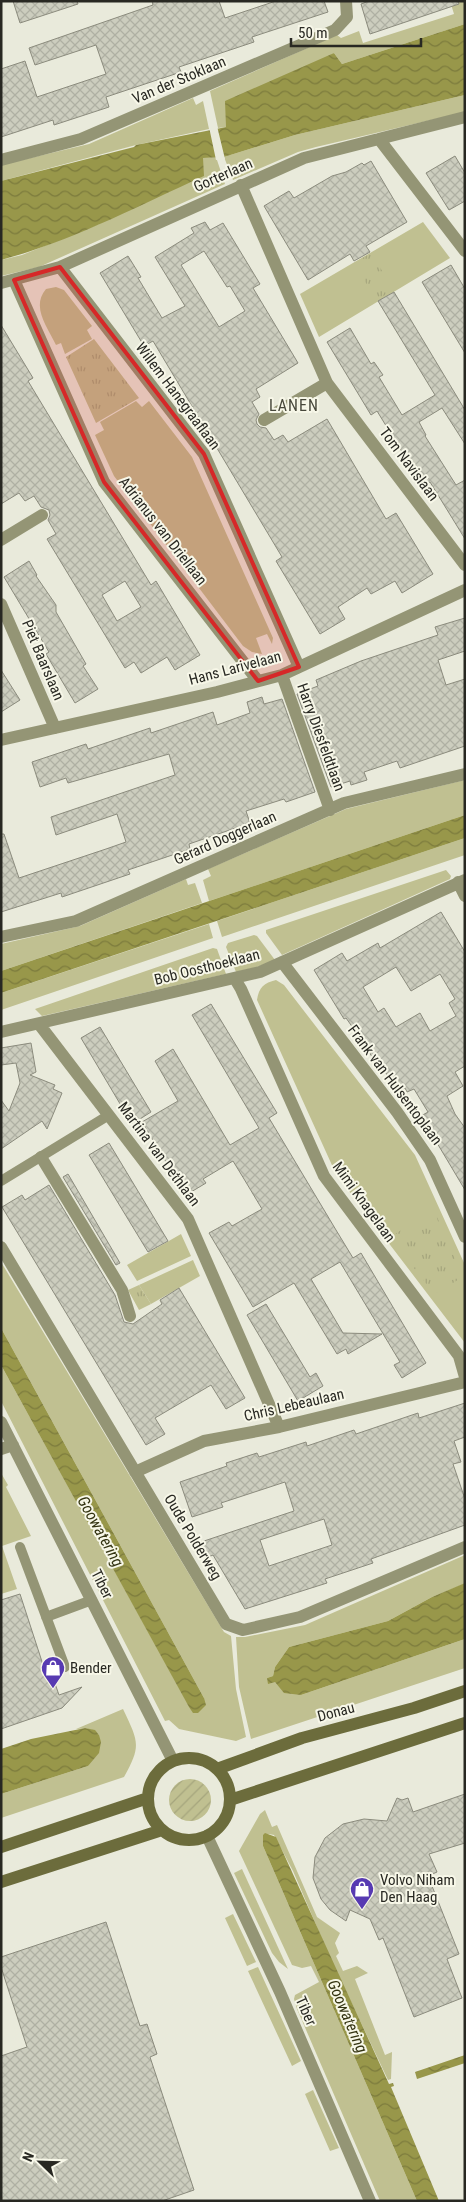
<svg xmlns="http://www.w3.org/2000/svg" width="466" height="2202" viewBox="0 0 466 2202" font-family="'Roboto Condensed',sans-serif">
  <defs>
    <pattern id="park-tufts" width="24" height="20" patternUnits="userSpaceOnUse" patternTransform="scale(1.25)"><rect width="24" height="20" fill="#c0c091"/><path d="M3 7l-1-3M5 7V3M7 7l1-3M15 17l-1-3M17 17v-4M19 17l1-3" fill="none" stroke="#a5a57d"/></pattern>
    <pattern id="garden-furrows" width="10" height="10" patternUnits="userSpaceOnUse" patternTransform="scale(1.25)"><rect width="10" height="10" fill="#c0c091"/><path d="M-1 1l2-2M0 10L10 0M9 11l2-2" fill="none" stroke="#a5a57d"/></pattern>
    <pattern id="water-waves" width="16" height="10" patternUnits="userSpaceOnUse" patternTransform="scale(1.25)"><rect width="16" height="10" fill="#98974a"/><path d="M0 5q4-4 8 0t8 0" fill="none" stroke="#7c7b3d"/></pattern>
    <pattern id="building-cross-hatch" width="8" height="8" patternUnits="userSpaceOnUse" patternTransform="scale(1.25)"><rect width="8" height="8" fill="#cccdbe"/><path d="M0 0l8 8M0 8l8-8" fill="none" stroke="#afb0a3"/></pattern>
  </defs>
  <rect width="100%" height="100%" fill="#e9eadb"/>
  <path fill="#c0c091" d="M450,1H465V24L342,64L334,53L226,127L218,128L210,91L337,35L341,38L359,31L363,43L454,14Z
    M465,95V112L316,147L298,152L233,180L224,157L295,135Z
    M193,98L196,105L203,101L209,129L136,145L1,181V165L89,144Z
    M216,157L225,184L39,267L1,276V260L22,255L99,224L203,158Z
    M423,222L450,258L319,337L300,294Z
    M56,287L64,290L92,326L87,330L92,339L65,354L61,343L56,345C47,326 31,307 46,289Z
    M136,401L142,407L149,401L192,457L273,638L272,644L267,634L256,638L262,654L252,652L243,646L114,476L95,435L104,430L100,422Z
    M465,780V815L209,901L203,880L211,876L208,869L346,809Z
    M465,838V855L222,937L217,921Z
    M446,870L451,876L450,879L282,955L266,933V930Z
    M186,879L188,885L195,883L202,903L1,971V944L80,926Z
    M209,924L213,938L1,1010V993Z
    M254,935L257,936L275,960L257,967L236,972L226,947L228,943Z
    M213,948L217,949L226,974L42,1016L35,1009Z
    M276,980L284,985L415,1155L465,1265V1343L336,1174L257,1000C259,987 264,983 276,980Z
    M181,1234L191,1256L137,1281L127,1265Z
    M193,1260L200,1276L151,1304L139,1285Z
    M1,1262L224,1632L231,1636L236,1689L246,1737L236,1741L179,1729L169,1720L165,1721L1,1401V1365L189,1706L204,1698L1,1328Z
    M1,1473L8,1485L6,1487L31,1536L2,1546L17,1589L1,1594Z
    M465,1555L464,1584L432,1597L388,1621L289,1647L275,1667L273,1676L267,1678L301,1695L465,1639V1668L251,1739L239,1687L236,1637H245L305,1625Z
    M123,1709C138,1741 142,1745 124,1777L1,1818V1794L88,1766L99,1735C92,1728 86,1728 76,1729Z
    M265,1810L272,1827L277,1825L317,1917L340,1933L335,1943L339,1953L336,1956L343,1971L357,1966L368,1973L355,1979L385,2055L392,2052L391,2079L388,2080L329,1955L293,1871L274,1835L269,1834L263,1835V1846L417,2201H380L297,2009L294,1999L295,1995L319,1982L311,1966L302,1968L292,1965L239,1851L260,1814Z
    M242,1869L288,1969L279,1962L272,1953L234,1873Z
    M233,1914L256,1962L247,1966L225,1918Z
    M258,1967L301,2061L292,2066L248,1971Z
    M313,2090L339,2148L330,2151L305,2094Z"/>
  <path fill="url(#park-tufts)" d="M371,253L394,290L376,300L354,263Z
    M94,339L139,398L96,423L66,357Z
    M434,1210L463,1277L434,1294L390,1237Z
    M139,1285L151,1304L139,1310L128,1290Z"/>
  <path fill="url(#garden-furrows)" d="M169 1800a21 21 0 1 1 42 0a21 21 0 1 1-42 0Z"/>
  <path fill="url(#water-waves)" d="M465,24V95L295,135L224,157L203,158L204,176C138,206 72,241 1,260V181L134,147L136,145L226,127L225,101L334,53L342,64Z
    M465,815V838L1,993V971Z
    M1,1328L204,1698L206,1705L198,1713H193L189,1707L1,1365Z
    M465,1583V1639L301,1695L284,1693L275,1682L268,1684L267,1678L273,1676L275,1667L289,1647L388,1621L432,1597Z
    M85,1728L95,1730L99,1735L101,1742L99,1753L88,1766L1,1794V1749L31,1739Z
    M265,1833L276,1837L389,2084L393,2083L394,2086L391,2087L439,2201H417L263,1846V1835Z
    M465,2055V2063L417,2079L415,2072Z"/>
  <path fill="#e9eadb" d="M217,126L225,159H224L216,160L209,127Z"/>
  <path fill="url(#building-cross-hatch)" stroke="#8b8b7d" fill-rule="evenodd" d="M13,1H77L78,4L20,23Z
    M152,1H219L225,18L276,1H324L328,12L252,37L254,42L179,67L181,72L106,97L109,107L54,125L53,120L1,137V69L25,61L37,97L106,74L96,45L35,65L29,48L153,5Z
    M369,1H458L459,4L370,34L361,4Z
    M455,156L465,173V201L449,210L426,173Z
    M371,161L407,222L366,246L370,252L354,261L350,254L308,280L264,206L289,191L294,198L332,176L346,172L362,163L364,165Z
    M205,222L210,230L223,223L260,284L253,288L298,363L256,389L260,397L252,402L259,414L256,420L257,424L260,427L266,428L274,440L283,435L288,442L327,419L386,519L396,513L433,574L402,593L395,581L371,594L367,588L338,607L345,619L320,634L276,561L282,557L153,341L144,346L100,273L128,256L141,277L138,278L162,318L185,306L155,257L194,233L191,228ZM204,251L227,287L230,286L245,311L219,327L181,265Z
    M451,265L465,289V353L422,282Z
    M394,292L465,410V444L442,408L419,422L426,435L425,436L456,485L465,480V539L430,482L423,486L377,411L371,415L327,342L350,328L371,364L374,362L383,375L379,377L402,415L435,395L378,301Z
    M1,325L33,378L28,381L151,585L156,581L200,655L175,670L167,657L141,673L134,662L125,668L47,539L56,534L48,520L50,515L49,510L41,507L34,496L25,501L19,493L1,504ZM125,581L141,607L117,621L102,595Z
    M29,561L37,575L36,576L56,605V612L86,664L83,666L98,689L75,703L46,654L49,652L4,577Z
    M465,618V651L438,660L446,685L465,679V746L400,768L397,761L364,772L367,780L351,785L350,781L331,787L297,694L318,686L316,680L361,661L438,635L435,627Z
    M1,670L20,700L1,712Z
    M262,697L264,704L282,699L315,792L286,802L284,799L246,811L250,823L189,844L190,849L128,870L130,874L62,897L61,893L1,912V834H4L19,878L106,849L126,842L117,814L56,835L51,817L175,775L169,754L68,783L66,778L40,787L32,762L86,744L88,749L150,728L151,733L213,712L217,725L250,713L247,702Z
    M441,912L465,952V1066L455,1072L463,1086L447,1096L455,1114L465,1128V1190L421,1116L428,1112L414,1089L407,1092L405,1088L397,1092L383,1068L380,1070L363,1042L346,1018L344,1019L314,970L342,953L347,961L378,943L380,948ZM396,967L411,991L440,974L455,999L449,1003L456,1016L430,1031L420,1013L396,1027L384,1008L378,1012L363,987Z
    M211,1004L277,1113L269,1118L336,1230L353,1258L361,1253L426,1363L402,1378L394,1365L400,1362L340,1262L311,1279L343,1333L382,1334L348,1354L346,1349L337,1354L294,1283L253,1307L209,1233L229,1222L232,1226L262,1209L244,1179L233,1161L203,1179L206,1183L186,1195L142,1122L178,1101L155,1061L173,1049L230,1145L259,1128L192,1015Z
    M100,1027L151,1112L132,1124L81,1038Z
    M31,1043L36,1072L30,1075L55,1085L53,1089L62,1093L47,1129L42,1121L1,1149V1100L9,1111L20,1083L16,1063L1,1065V1048Z
    M109,1143L168,1241L148,1252L89,1155Z
    M68,1174L120,1263L116,1265L63,1177Z
    M49,1185L115,1295L124,1322L133,1324L162,1304L160,1300L179,1288L245,1398L226,1409L211,1385L155,1418L165,1434L146,1445L2,1207L22,1195L25,1200Z
    M266,1304L310,1377L316,1373L323,1386L298,1401L247,1315Z
    M465,1403V1437L454,1441L461,1462L453,1464L465,1499V1525L371,1559L373,1563L325,1579L327,1583L245,1609L213,1555L206,1558L198,1543L294,1511L285,1482L221,1503L223,1507L192,1517L180,1482L227,1466L226,1463L257,1453L259,1457L306,1442L307,1446L354,1430L356,1434L418,1413L419,1418ZM324,1519L332,1545L269,1566L260,1540Z
    M20,1594L47,1677L52,1675L59,1695L82,1687L62,1708L1,1729V1600Z
    M465,1794V1843L429,1854L437,1872L428,1876L459,1954L447,1959L462,1998L414,2017L383,1938L379,1940L370,1919L350,1910L346,1921L330,1910L321,1899L313,1878L315,1857L325,1838L343,1824L364,1819L387,1821L397,1798L402,1800L408,1798L413,1812Z
    M106,1922L140,2026L147,2024L157,2054L150,2057L194,2190L162,2201H1V2056L27,2047L1,1967V1957Z"/>
  <g fill="none" stroke-linecap="round" stroke-linejoin="round">
    <path stroke="#949575" stroke-width="10" d="M1,1181L109,1115
      M20,1547L65,1667
      M46,1617L92,1600"/>
    <path stroke="#949575" stroke-width="12" d="M379,139L465,251
      M1,160L81,139L335,30L347,17L346,1
      M241,185L327,383L465,565
      M60,267L204,454L299,667
      M14,280L104,482L258,681
      M1,283L60,267L304,158L465,117
      M264,420L327,383
      M1,540L42,515
      M1,604L55,728
      M282,675L330,810
      M1,740L217,692L282,675L465,590
      M458,882L465,896
      M1,937L76,921L344,803L465,774
      M282,962L397,1112L430,1160L465,1237
      M235,979L241,989L324,1176L459,1356L465,1377
      M39,1024L188,1219L279,1427
      M1,1032L260,972L465,880
      M41,1157L122,1290L130,1316
      M1,1247L226,1624L243,1630L300,1617L465,1547
      M1,1422L173,1761
      M1,1449L13,1445
      M135,1472L204,1441L279,1427L465,1382
      M207,1836L280,1992L370,2201"/>
    <path stroke="#6c6c3c" stroke-width="12" d="M148 1799a41 41 0 1 1 82 0a41 41 0 1 1-82 0Z
      M217,1769L302,1738L414,1708L465,1691
      M230,1800L465,1723
      M1,1847L148,1798
      M1,1882L162,1830"/>
  </g>
  <path fill="#d62828" fill-opacity="0.2" stroke="#d62828" stroke-width="4" stroke-linejoin="round" d="M60,267L204,454L299,667L258,681L104,482L14,280Z"/>
  <defs>
    <g id="shop-pin" transform="scale(1.25)"><path d="M0 17L-7.5 6A9.5 9.5 0 1 1 7.5 6Z" fill="#573ab2" stroke="#f7f7e8"/><path d="M-5-2.5h2.3a2.7 3.5 0 0 1 5.4 0H5L5.5 6h-11ZM-1.5-2.5h3a1.5 2.3 0 0 0-3 0Z" fill="#fff"/></g>
  </defs>
  <g fill-rule="evenodd">
    <use href="#shop-pin" x="53" y="1668"/>
    <use href="#shop-pin" x="362" y="1889"/>
  </g>
  <g text-anchor="middle" stroke-width="4" stroke-linejoin="round" paint-order="stroke">
    <g font-size="15" fill="#282822" stroke="#f7f7e8">
      <text transform="translate(179 80) rotate(-23)" y="5">Van der Stoklaan</text>
      <text transform="translate(223 175) rotate(-24)" y="5">Gorterlaan</text>
      <text transform="translate(178 396) rotate(53)" y="5">Willem Hanegraaflaan</text>
      <text transform="translate(409 464) rotate(53)" y="5">Tom Navislaan</text>
      <text transform="translate(163 531) rotate(52)" y="5">Adrianus van Driellaan</text>
      <text transform="translate(43 660) rotate(67)" y="5">Piet Baarslaan</text>
      <text transform="translate(235 668) rotate(-15)" y="5">Hans Larivelaan</text>
      <text transform="translate(321 737) rotate(70)" y="5">Harry Diesfeldtlaan</text>
      <text transform="translate(225 838) rotate(-24)" y="5">Gerard Doggerlaan</text>
      <text transform="translate(207 967) rotate(-14)" y="5">Bob Oosthoeklaan</text>
      <text transform="translate(395 1085) rotate(53)" y="5">Frank van Hulsentoplaan</text>
      <text transform="translate(159 1154) rotate(53)" y="5">Martina van Dethlaan</text>
      <text transform="translate(364 1202) rotate(54)" y="5">Mimi Knagelaan</text>
      <text transform="translate(294 1405) rotate(-13)" y="5">Chris Lebeaulaan</text>
      <text transform="translate(193 1537) rotate(59)" y="5">Oude Polderweg</text>
      <text transform="translate(102 1584) rotate(63)" y="5">Tiber</text>
      <text transform="translate(336 1712) rotate(-15)" y="5">Donau</text>
      <text transform="translate(306 2011) rotate(66)" y="5">Tiber</text>
    </g>
    <g font-size="15" fill="#282822" stroke="#f7f7e8" text-anchor="start">
      <text x="70" y="1673">Bender</text>
      <text x="380" y="1885">Volvo Niham<tspan x="380" dy="17">Den Haag</tspan></text>
    </g>
    <g font-size="16" letter-spacing="1" fill="#47473a" stroke="#f7f7e8">
      <text x="294" y="411">LANEN</text>
    </g>
    <g font-size="16" font-style="italic" fill="#343412" stroke="#f7f7e8">
      <text transform="translate(101 1531) rotate(61)" y="6">Goowatering</text>
      <text transform="translate(348 2016) rotate(67)" y="6">Goowatering</text>
    </g>
  </g>
  <rect width="466" height="2202" fill="none" stroke="#282822" stroke-width="5"/>
  <g transform="translate(40 2162) rotate(293)" stroke="#f7f7e8" stroke-width="4" paint-order="stroke">
  <path d="M0-4L9 19L0 12L-9 19Z" fill="#282822"/>
  <text y="-8" font-size="14" font-weight="bold" text-anchor="middle" fill="#282822">N</text>
  </g>
  <path d="M291 38v8h130v-8" fill="none" stroke="#282822" stroke-width="2.5"/>
  <text x="298" y="38" font-size="15" fill="#282822" stroke="#f7f7e8" stroke-width="4" paint-order="stroke">50 m</text>
</svg>
